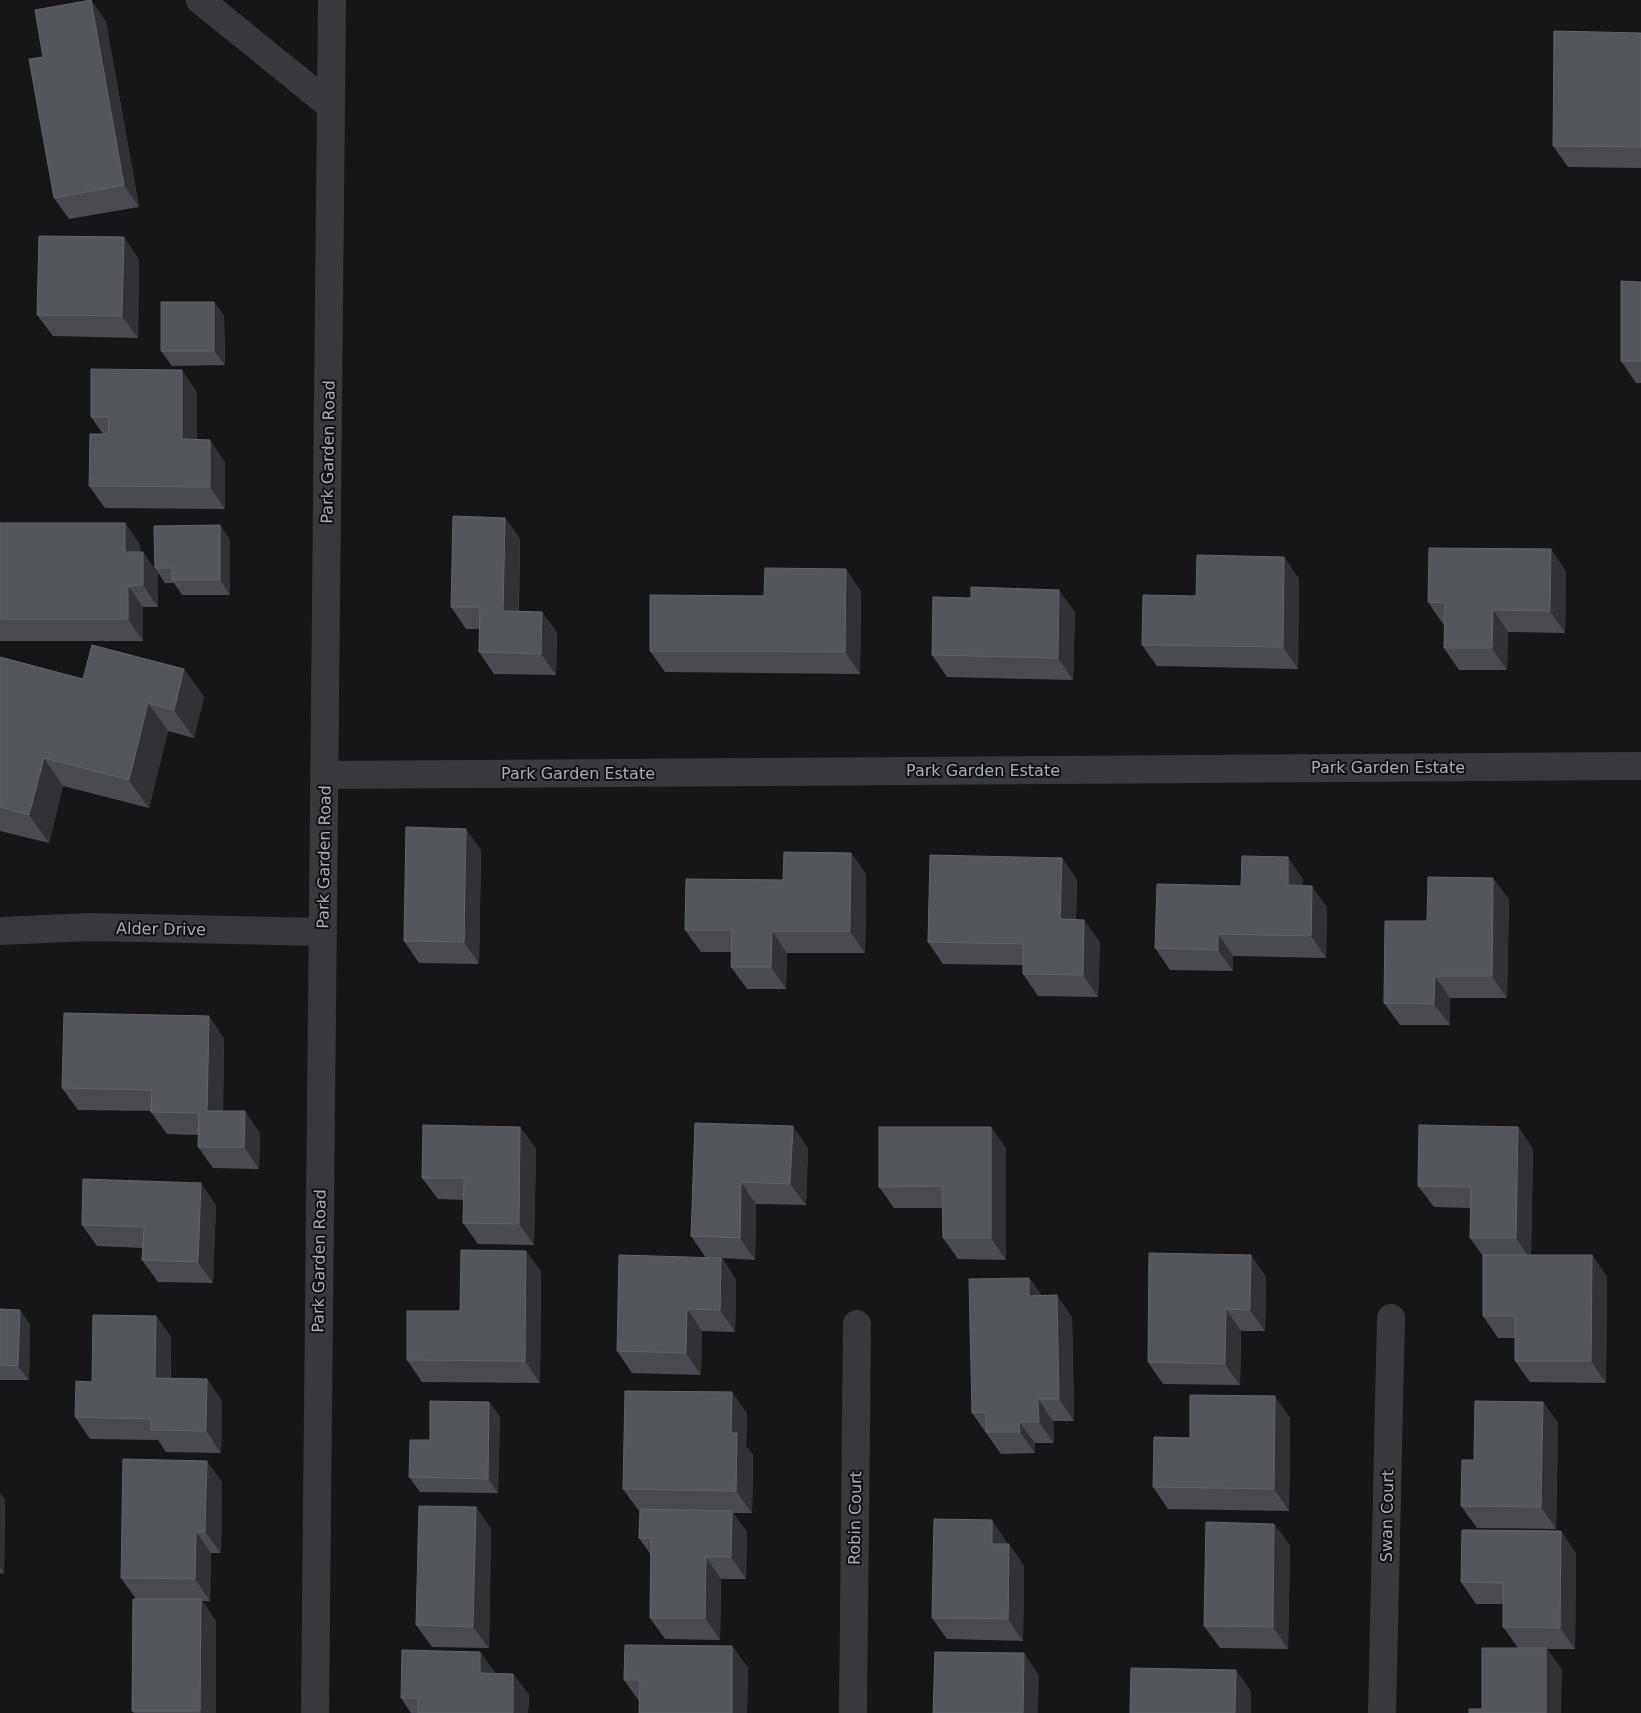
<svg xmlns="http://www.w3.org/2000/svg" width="1641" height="1713" viewBox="0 0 1641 1713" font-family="'DejaVu Sans',sans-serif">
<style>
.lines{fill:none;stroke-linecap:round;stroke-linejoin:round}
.minor{stroke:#37393d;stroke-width:28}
.wall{fill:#494b50}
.shaded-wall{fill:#303235}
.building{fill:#53565b;stroke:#61646a}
.labels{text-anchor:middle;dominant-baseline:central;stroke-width:4;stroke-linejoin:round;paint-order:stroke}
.street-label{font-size:16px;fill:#a8aeb8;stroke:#111113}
</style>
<rect width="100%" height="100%" fill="#161618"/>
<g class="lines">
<!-- minor -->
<path class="minor" d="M 200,0 L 331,106
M 325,775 L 1641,766
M 0,931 L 90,927 L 323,932
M 315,1713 L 332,0
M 853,1713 L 857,1324
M 1382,1713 L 1391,1318"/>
</g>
<!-- wall -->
<path class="wall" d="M 91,0 L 106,22 L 139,207 L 69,219 L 54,198 L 43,57 Z
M 1641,33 L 1641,168 L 1568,167 L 1553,146 Z
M 139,259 L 138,338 L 53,336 L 37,315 Z
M 1641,282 L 1641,383 L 1636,383 L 1621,361 Z
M 214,302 L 224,316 L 225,365 L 172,366 L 161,351 Z
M 197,392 L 197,440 L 225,462 L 225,509 L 105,508 L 89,486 L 103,434 L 91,417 Z
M 505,518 L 520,539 L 519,611 L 542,612 L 557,633 L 556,675 L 494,674 L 479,652 L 479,629 L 466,629 L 451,607 Z
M 0,523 L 125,523 L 140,545 L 140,552 L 143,552 L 158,574 L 158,607 L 143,607 L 143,641 L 0,641 Z
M 220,525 L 230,540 L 230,595 L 182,595 L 174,583 L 165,583 L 155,568 Z
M 1284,557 L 1299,579 L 1298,669 L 1157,666 L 1142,645 L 1196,596 Z
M 1566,571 L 1565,633 L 1508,632 L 1507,670 L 1459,670 L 1444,648 L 1444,624 L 1443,624 L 1428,602 Z
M 861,591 L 860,674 L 665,672 L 650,651 L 764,596 Z
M 1075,612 L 1073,680 L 947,677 L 932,655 Z
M 0,657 L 83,679 L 184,669 L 204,697 L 194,738 L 168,731 L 149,808 L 63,786 L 49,843 L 0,831 Z
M 481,850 L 479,964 L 419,963 L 404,941 Z
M 851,853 L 866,874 L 865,953 L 787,953 L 786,989 L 747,989 L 731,967 L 732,952 L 701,952 L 685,930 L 783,880 Z
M 1062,858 L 1077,880 L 1076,920 L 1100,942 L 1098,997 L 1038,996 L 1023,974 L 1023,965 L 943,964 L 928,942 Z
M 1303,879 L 1303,886 L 1327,907 L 1326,958 L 1233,956 L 1233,971 L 1170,970 L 1155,948 L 1241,886 Z
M 1509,899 L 1507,998 L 1450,998 L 1450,1025 L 1400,1025 L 1384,1003 L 1427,921 Z
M 224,1038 L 223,1111 L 260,1133 L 259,1169 L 213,1168 L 198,1147 L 198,1135 L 167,1134 L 151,1112 L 151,1111 L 78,1110 L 62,1088 Z
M 695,1123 L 808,1148 L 806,1205 L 756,1204 L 755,1260 L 722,1258 L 736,1280 L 735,1332 L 702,1331 L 701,1375 L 632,1373 L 617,1351 L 706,1258 L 691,1236 Z
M 520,1127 L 536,1149 L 534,1245 L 478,1244 L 463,1223 L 464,1200 L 438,1199 L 422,1178 Z
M 991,1127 L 1006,1149 L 1006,1260 L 958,1259 L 943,1238 L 942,1208 L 894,1208 L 879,1187 Z
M 1518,1127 L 1533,1149 L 1531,1255 L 1592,1255 L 1607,1277 L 1606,1383 L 1530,1382 L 1515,1361 L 1515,1338 L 1498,1338 L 1483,1316 L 1483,1256 L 1470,1238 L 1470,1208 L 1434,1207 L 1418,1186 Z
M 216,1205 L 213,1283 L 158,1282 L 142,1260 L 143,1248 L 97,1246 L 82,1225 Z
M 526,1251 L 541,1272 L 540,1383 L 422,1382 L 407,1360 Z
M 1251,1255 L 1266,1277 L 1265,1331 L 1241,1331 L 1240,1385 L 1163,1384 L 1148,1362 Z
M 1029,1278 L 1042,1296 L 1072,1317 L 1074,1421 L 1053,1421 L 1054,1443 L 1035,1443 L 1035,1453 L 1001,1454 L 972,1413 Z
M 0,1309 L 20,1310 L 30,1325 L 29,1380 L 0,1380 Z
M 156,1316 L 171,1337 L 171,1379 L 207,1379 L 222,1401 L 221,1453 L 166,1452 L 158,1440 L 90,1439 L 75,1417 L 92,1382 Z
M 732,1392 L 747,1414 L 746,1446 L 753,1455 L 752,1513 L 733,1513 L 747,1532 L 746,1579 L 721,1579 L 720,1640 L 665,1639 L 650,1618 L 651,1555 L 639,1538 L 640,1511 L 639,1511 L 623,1489 Z
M 489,1402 L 500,1417 L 498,1493 L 420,1492 L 409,1477 L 430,1440 Z
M 1543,1402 L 1558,1423 L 1556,1529 L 1477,1528 L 1461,1506 Z
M 1290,1418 L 1289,1511 L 1168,1509 L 1153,1487 L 1190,1438 Z
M 222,1482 L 221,1553 L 211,1553 L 210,1601 L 202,1601 L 216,1621 L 216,1713 L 134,1713 L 132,1711 L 136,1599 L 121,1578 Z
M 0,1493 L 5,1500 L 4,1574 L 0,1573 Z
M 476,1507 L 491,1529 L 489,1648 L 432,1647 L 416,1625 Z
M 1007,1542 L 1007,1544 L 1009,1544 L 1024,1566 L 1023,1641 L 947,1639 L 932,1618 Z
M 1290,1545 L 1288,1649 L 1220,1648 L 1204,1626 Z
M 1576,1553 L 1575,1649 L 1547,1649 L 1562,1670 L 1482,1709 L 1518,1648 L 1503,1627 L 1503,1604 L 1476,1604 L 1461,1582 Z
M 732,1646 L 748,1668 L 747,1713 L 639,1713 L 639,1701 L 624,1680 Z
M 480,1652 L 495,1673 L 513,1674 L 529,1695 L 528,1713 L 411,1713 L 401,1698 Z"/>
<!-- shaded-wall -->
<path class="shaded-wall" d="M 91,0 L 106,22 L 139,207 L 124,185 Z
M 124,237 L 139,259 L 138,338 L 122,316 Z
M 214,302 L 224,316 L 225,365 L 214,351 Z
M 182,370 L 197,392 L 197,461 L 182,439 Z
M 210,440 L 225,462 L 225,509 L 210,487 Z
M 505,518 L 520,539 L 518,633 L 503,611 Z
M 125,523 L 140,545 L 141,574 L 125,552 Z
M 220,525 L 230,540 L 230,595 L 220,580 Z
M 1551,549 L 1566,571 L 1565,633 L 1550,611 Z
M 143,552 L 158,574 L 158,607 L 143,585 Z
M 1284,557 L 1299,579 L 1298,669 L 1283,647 Z
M 846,569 L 861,591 L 860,674 L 845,652 Z
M 128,586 L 143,607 L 143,641 L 128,619 Z
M 1059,590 L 1075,612 L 1073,680 L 1058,658 Z
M 1493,610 L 1508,632 L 1507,670 L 1492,648 Z
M 542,612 L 557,633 L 556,675 L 541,654 Z
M 184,669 L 204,697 L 194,738 L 174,710 Z
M 148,703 L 168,731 L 149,808 L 129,780 Z
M 44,758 L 63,786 L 49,843 L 29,815 Z
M 466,829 L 481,850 L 479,964 L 464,942 Z
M 851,853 L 866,874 L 865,953 L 850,931 Z
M 1288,857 L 1303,879 L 1303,907 L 1288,885 Z
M 1062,858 L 1077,880 L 1075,941 L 1060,919 Z
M 1493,878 L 1509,899 L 1507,998 L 1492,976 Z
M 1312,886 L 1327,907 L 1326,958 L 1311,936 Z
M 1084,920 L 1100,942 L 1098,997 L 1083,975 Z
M 772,931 L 787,953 L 786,989 L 771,967 Z
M 1218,934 L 1233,956 L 1233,971 L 1218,950 Z
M 1435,976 L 1450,998 L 1450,1025 L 1434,1004 Z
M 209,1016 L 224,1038 L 222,1132 L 207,1111 Z
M 245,1111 L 260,1133 L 259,1169 L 244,1147 Z
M 793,1126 L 808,1148 L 806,1205 L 790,1184 Z
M 520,1127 L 536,1149 L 534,1245 L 519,1224 Z
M 991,1127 L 1006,1149 L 1006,1260 L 991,1238 Z
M 1518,1127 L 1533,1149 L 1531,1260 L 1516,1238 Z
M 741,1182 L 756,1204 L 755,1260 L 740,1238 Z
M 201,1183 L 216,1205 L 213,1283 L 198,1262 Z
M 526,1251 L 541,1272 L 540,1383 L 525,1361 Z
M 1251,1255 L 1266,1277 L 1265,1331 L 1250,1310 Z
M 1592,1255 L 1607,1277 L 1606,1383 L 1591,1361 Z
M 721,1258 L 736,1280 L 735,1332 L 720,1310 Z
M 1029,1278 L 1044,1299 L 1029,1296 Z
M 1057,1295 L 1072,1317 L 1074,1421 L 1059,1399 Z
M 687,1309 L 702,1331 L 701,1375 L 686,1353 Z
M 1226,1309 L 1241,1331 L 1240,1385 L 1225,1364 Z
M 20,1310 L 30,1325 L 29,1380 L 18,1366 Z
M 156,1316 L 171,1337 L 170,1400 L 155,1378 Z
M 207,1379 L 222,1401 L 221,1453 L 206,1431 Z
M 732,1392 L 747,1414 L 746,1446 L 753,1455 L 752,1513 L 736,1491 L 731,1433 Z
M 1275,1396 L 1290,1418 L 1289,1511 L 1274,1489 Z
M 1038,1399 L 1053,1421 L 1054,1443 L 1039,1422 Z
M 489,1402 L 500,1417 L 498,1493 L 488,1479 Z
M 1543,1402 L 1558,1423 L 1556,1529 L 1541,1507 Z
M 1019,1422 L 1035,1443 L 1035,1453 L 1020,1432 Z
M 207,1461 L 222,1482 L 221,1553 L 205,1532 Z
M 0,1493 L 5,1500 L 4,1574 L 0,1568 Z
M 476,1507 L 491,1529 L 489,1648 L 473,1627 Z
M 732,1511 L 747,1532 L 746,1579 L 731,1557 Z
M 992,1520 L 1007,1542 L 1007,1566 L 992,1544 Z
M 1274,1524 L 1290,1545 L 1288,1649 L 1273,1627 Z
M 1561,1531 L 1576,1553 L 1575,1649 L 1560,1628 Z
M 196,1532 L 211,1553 L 210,1601 L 195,1579 Z
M 1009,1544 L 1024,1566 L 1023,1641 L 1008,1619 Z
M 706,1557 L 721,1579 L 720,1640 L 705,1618 Z
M 201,1599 L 216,1621 L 216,1713 L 201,1713 L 200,1711 Z
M 732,1646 L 748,1668 L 747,1713 L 732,1713 Z
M 1546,1648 L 1562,1670 L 1561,1713 L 1546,1713 Z
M 480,1652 L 495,1674 L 480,1673 Z
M 1024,1653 L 1039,1675 L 1038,1713 L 1023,1713 Z
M 1236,1670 L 1251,1691 L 1251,1713 L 1235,1713 Z
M 513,1674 L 529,1695 L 528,1713 L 513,1713 Z"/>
<!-- building -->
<path class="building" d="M 91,0 L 124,185 L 54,198 L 29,59 L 43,57 L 35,10 Z
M 1554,31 L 1641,33 L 1641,147 L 1553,146 Z
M 39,236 L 124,237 L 122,316 L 37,315 Z
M 1621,281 L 1641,282 L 1641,361 L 1621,361 Z
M 161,302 L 214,302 L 214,351 L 161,351 Z
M 91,369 L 182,370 L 182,439 L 210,440 L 210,487 L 89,486 L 90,434 L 108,434 L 109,417 L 91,417 Z
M 453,516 L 505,518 L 503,611 L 542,612 L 541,654 L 479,652 L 480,607 L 451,607 Z
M 0,523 L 125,523 L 125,552 L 143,552 L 143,585 L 128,586 L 128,619 L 0,619 Z
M 220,525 L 220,580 L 172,580 L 172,568 L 155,568 L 154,526 Z
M 1429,548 L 1551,549 L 1550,611 L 1493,610 L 1492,648 L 1444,648 L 1445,603 L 1428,602 Z
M 1197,555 L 1284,557 L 1283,647 L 1142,645 L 1143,595 L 1196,596 Z
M 765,568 L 846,569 L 845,652 L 650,651 L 650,595 L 764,596 Z
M 971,587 L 1059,590 L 1058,658 L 932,655 L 933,597 L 971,598 Z
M 92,645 L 184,669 L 174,710 L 148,703 L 129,780 L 44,758 L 29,815 L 0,807 L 0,657 L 83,679 Z
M 406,827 L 466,829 L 464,942 L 404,941 Z
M 784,852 L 851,853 L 850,931 L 772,931 L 771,967 L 731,967 L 732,930 L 685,930 L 686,879 L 783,880 Z
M 930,855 L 1062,858 L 1060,919 L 1084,920 L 1083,975 L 1023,974 L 1023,944 L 928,942 Z
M 1242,856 L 1288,857 L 1288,885 L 1312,886 L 1311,936 L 1218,934 L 1218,950 L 1155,948 L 1157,884 L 1241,886 Z
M 1428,877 L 1493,878 L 1492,976 L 1435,976 L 1434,1004 L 1384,1003 L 1385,921 L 1427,921 Z
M 64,1013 L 209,1016 L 207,1111 L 245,1111 L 244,1147 L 198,1147 L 199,1113 L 151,1112 L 152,1090 L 62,1088 Z
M 695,1123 L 793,1126 L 790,1184 L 741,1182 L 740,1238 L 691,1236 Z
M 423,1125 L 520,1127 L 519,1224 L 463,1223 L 464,1178 L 422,1178 Z
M 1419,1125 L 1518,1127 L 1516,1238 L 1470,1238 L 1471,1187 L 1418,1186 Z
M 879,1127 L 991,1127 L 991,1238 L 943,1238 L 942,1186 L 879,1187 Z
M 83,1179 L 201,1183 L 198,1262 L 142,1260 L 144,1227 L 82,1225 Z
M 461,1250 L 526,1251 L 525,1361 L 407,1360 L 407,1311 L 460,1311 Z
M 1149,1253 L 1251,1255 L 1250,1310 L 1226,1309 L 1225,1364 L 1148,1362 Z
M 619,1255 L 721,1258 L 720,1310 L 687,1309 L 686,1353 L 617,1351 Z
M 1483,1255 L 1592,1255 L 1591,1361 L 1515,1361 L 1515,1316 L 1483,1316 Z
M 1029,1278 L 1029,1296 L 1057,1295 L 1059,1399 L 1038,1399 L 1039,1422 L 1019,1422 L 1020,1432 L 986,1432 L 986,1412 L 972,1413 L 969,1279 Z
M 0,1309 L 20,1310 L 18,1366 L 0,1365 Z
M 93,1315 L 156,1316 L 155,1378 L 207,1379 L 206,1431 L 151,1430 L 151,1419 L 75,1417 L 76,1381 L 92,1382 Z
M 625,1391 L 732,1392 L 731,1433 L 737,1433 L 736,1491 L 623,1489 Z
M 1190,1395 L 1275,1396 L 1274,1489 L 1153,1487 L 1154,1437 L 1190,1438 Z
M 430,1401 L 489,1402 L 488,1479 L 409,1477 L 410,1440 L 430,1440 Z
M 1475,1401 L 1543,1402 L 1541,1507 L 1461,1506 L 1462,1460 L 1474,1460 Z
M 123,1459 L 207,1461 L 205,1532 L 196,1532 L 195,1579 L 121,1578 Z
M 419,1506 L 476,1507 L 473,1627 L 416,1625 Z
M 640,1509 L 732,1511 L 731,1557 L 706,1557 L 705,1618 L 650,1618 L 651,1538 L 639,1538 Z
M 934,1519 L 992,1520 L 992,1544 L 1009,1544 L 1008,1619 L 932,1618 Z
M 1206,1522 L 1274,1524 L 1273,1627 L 1204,1626 Z
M 1462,1530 L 1561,1531 L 1560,1628 L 1503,1627 L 1503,1583 L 1461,1582 Z
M 133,1599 L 201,1599 L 200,1711 L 132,1711 Z
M 625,1645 L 732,1646 L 732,1713 L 639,1713 L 640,1680 L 624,1680 Z
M 1482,1648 L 1546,1648 L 1546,1713 L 1469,1713 L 1469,1709 L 1482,1709 Z
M 402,1650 L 480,1652 L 480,1673 L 513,1674 L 513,1713 L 418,1713 L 418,1698 L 401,1698 Z
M 935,1652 L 1024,1653 L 1023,1713 L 933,1713 Z
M 1131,1668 L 1236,1670 L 1235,1713 L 1130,1713 Z"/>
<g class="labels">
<!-- street labels -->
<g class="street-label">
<text transform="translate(328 452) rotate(-89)">Park Garden Road</text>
<text x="1388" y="767">Park Garden Estate</text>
<text x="983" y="770">Park Garden Estate</text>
<text x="578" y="773">Park Garden Estate</text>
<text transform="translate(324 857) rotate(-89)">Park Garden Road</text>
<text transform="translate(161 929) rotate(1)">Alder Drive</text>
<text transform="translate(319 1261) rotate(-89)">Park Garden Road</text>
<text transform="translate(1387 1516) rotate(-89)">Swan Court</text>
<text transform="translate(855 1518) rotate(-89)">Robin Court</text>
</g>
</g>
</svg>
